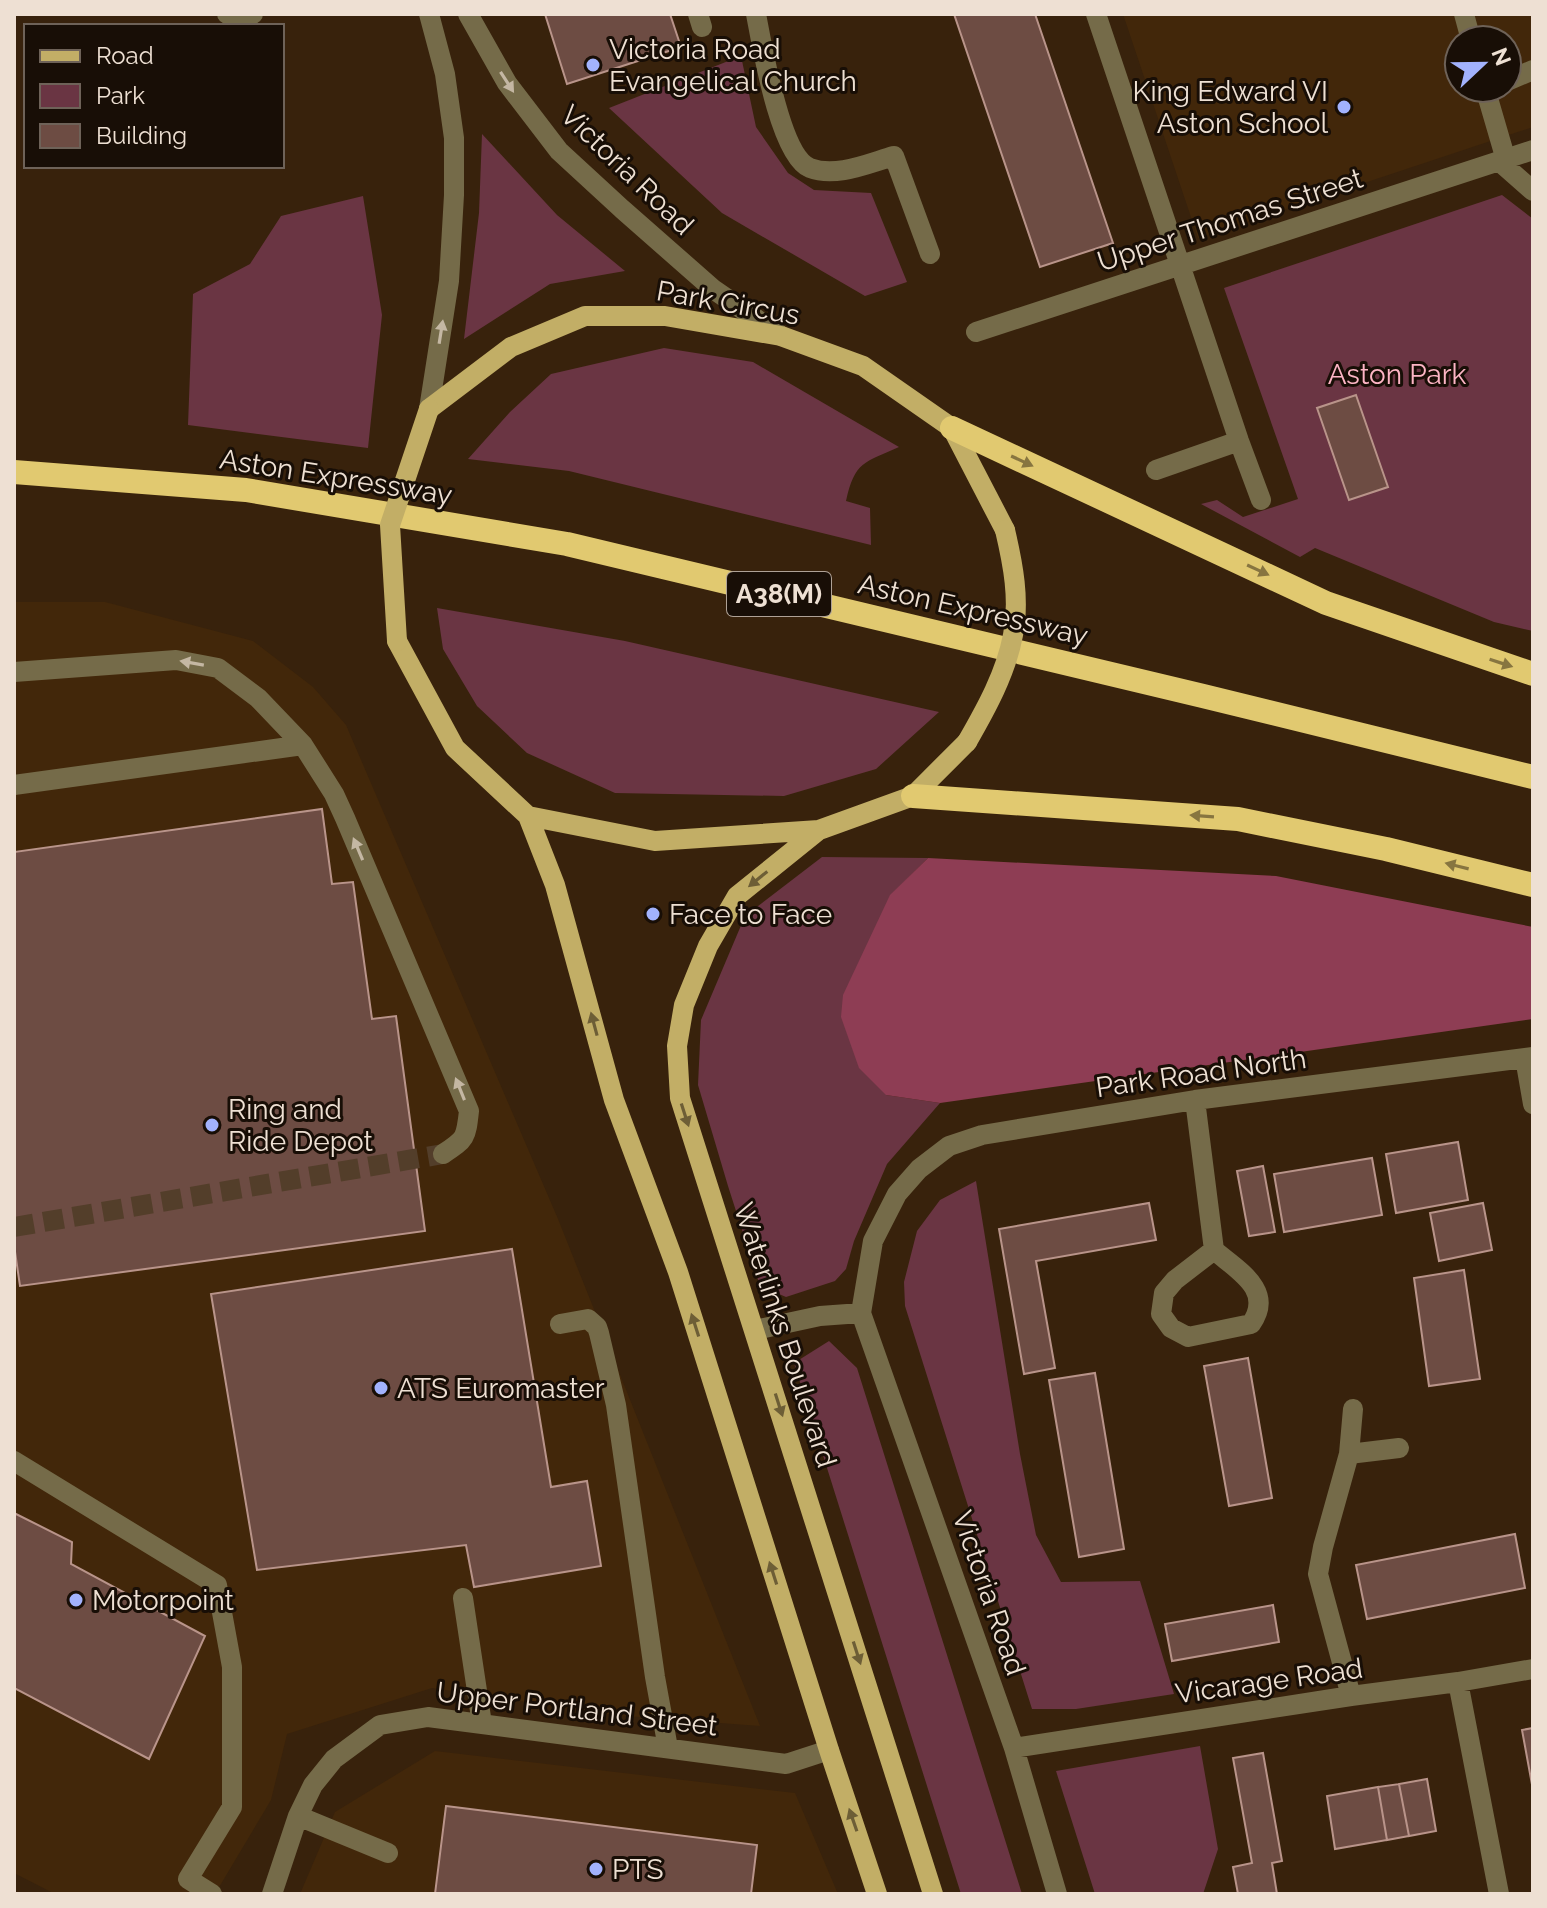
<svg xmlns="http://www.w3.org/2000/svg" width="1547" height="1908" viewBox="0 0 1547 1908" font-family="Raleway,sans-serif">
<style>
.built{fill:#42270a;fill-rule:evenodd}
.green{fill:#6a3543}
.forest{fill:#8e3d54}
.building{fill:#6d4c43;stroke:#b9948a;stroke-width:2}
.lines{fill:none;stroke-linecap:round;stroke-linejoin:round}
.minor-tunnel{stroke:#533e2a;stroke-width:20;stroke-dasharray:20 10;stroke-linecap:butt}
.minor{stroke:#756b49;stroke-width:20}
.major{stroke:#c2ae66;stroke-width:20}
.highway{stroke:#e1c970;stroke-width:24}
.major-bridge{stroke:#c2ae66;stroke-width:20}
.oneway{fill:#c4b7a3}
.oneway2{fill:#877540}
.oneway3{fill:#6d5e36}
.poi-dot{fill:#a2b2fd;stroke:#180e06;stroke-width:3}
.labels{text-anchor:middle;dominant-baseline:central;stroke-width:6;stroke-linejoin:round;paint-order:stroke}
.shield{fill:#180e06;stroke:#aea196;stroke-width:2}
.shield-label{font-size:26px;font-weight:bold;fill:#eee0d3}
.poi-label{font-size:28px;fill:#eee0d3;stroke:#180e06;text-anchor:start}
.street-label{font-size:28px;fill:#eee0d3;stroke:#180e06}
.park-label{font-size:28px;fill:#fdb5c5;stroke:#180e06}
</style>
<rect width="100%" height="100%" fill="#38220c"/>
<!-- built -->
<path class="built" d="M 1123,14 L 1533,14 L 1533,127 L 1198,238 ZM 1459,40 L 1507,40 L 1507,88 L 1459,88 Z
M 14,602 L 105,602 L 253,641 L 313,687 L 346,725 L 558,1219 L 760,1726 L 614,1715 L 432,1688 L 287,1734 L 271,1800 L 215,1894 L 55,1894 L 14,1873 Z
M 435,1751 L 795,1793 L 838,1894 L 300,1894 L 335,1812 Z"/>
<!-- green -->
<path class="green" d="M 741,56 L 756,127 L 788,173 L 814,190 L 871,193 L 907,282 L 865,296 L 722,213 L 609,108 Z
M 482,134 L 557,215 L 625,271 L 550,284 L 464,339 L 479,213 Z
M 1502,195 L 1533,219 L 1533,631 L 1494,622 L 1315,548 L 1300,557 L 1201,504 L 1217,500 L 1243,517 L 1298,499 L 1224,288 Z
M 363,196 L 382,315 L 368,448 L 188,425 L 193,294 L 250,264 L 281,216 Z
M 664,348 L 753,362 L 899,447 C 864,463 855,461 846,501 L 870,508 L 871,545 L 569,471 L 468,459 L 510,412 L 551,374 Z
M 437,608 L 625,641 L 939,712 L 876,769 L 784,796 L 615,793 L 527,753 L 477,706 L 443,649 Z
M 822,857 L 928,858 L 890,896 L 886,1095 L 940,1103 L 887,1164 L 854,1241 L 846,1269 L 835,1281 L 786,1297 L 760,1286 L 728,1186 L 698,1085 L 701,1020 L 745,916 Z
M 976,1181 L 1020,1454 L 1036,1535 L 1061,1582 L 1140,1581 L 1174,1694 L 1076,1709 L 1032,1709 L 905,1306 L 904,1282 L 917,1231 L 940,1200 Z
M 829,1341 L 857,1368 L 1022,1894 L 961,1894 L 794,1363 Z
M 1200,1746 L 1218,1849 L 1203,1894 L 1095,1894 L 1056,1771 Z"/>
<!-- forest -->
<path class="forest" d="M 928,858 L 1276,876 L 1533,927 L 1533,1019 L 940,1103 L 886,1095 L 859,1068 L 841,1017 L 843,995 L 890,895 Z"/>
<!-- building -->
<path class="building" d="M 545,14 L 670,14 L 681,47 L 567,84 Z
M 954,14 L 1035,14 L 1113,243 L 1040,267 Z
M 1356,395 L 1388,487 L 1349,500 L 1317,408 Z
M 322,809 L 332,884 L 353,882 L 372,1019 L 396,1016 L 425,1231 L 20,1286 L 14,1245 L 14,852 Z
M 1458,1142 L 1468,1200 L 1396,1213 L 1386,1154 Z
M 1372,1158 L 1382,1215 L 1284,1232 L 1274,1174 Z
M 1263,1166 L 1275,1232 L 1249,1236 L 1237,1171 Z
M 1149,1203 L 1156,1240 L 1036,1261 L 1055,1368 L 1024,1374 L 999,1229 Z
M 1483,1203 L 1492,1250 L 1439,1261 L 1430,1213 Z
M 512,1249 L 551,1487 L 587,1481 L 601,1566 L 474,1587 L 466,1545 L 257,1570 L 211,1294 Z
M 1464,1270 L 1480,1379 L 1429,1386 L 1414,1278 Z
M 1248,1358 L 1272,1498 L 1229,1506 L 1204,1366 Z
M 1095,1373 L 1124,1549 L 1079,1557 L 1049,1380 Z
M 14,1513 L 72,1542 L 71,1564 L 205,1636 L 149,1759 L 14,1688 Z
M 1515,1534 L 1525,1588 L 1367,1619 L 1356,1565 Z
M 1273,1605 L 1279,1642 L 1172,1661 L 1165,1624 Z
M 1533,1728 L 1533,1790 L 1522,1730 Z
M 1263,1753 L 1282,1861 L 1272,1863 L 1277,1894 L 1238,1894 L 1233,1867 L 1252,1863 L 1233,1758 Z
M 1427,1779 L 1436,1831 L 1409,1836 L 1399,1784 Z
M 1399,1784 L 1409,1836 L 1387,1840 L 1378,1787 Z
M 1378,1787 L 1387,1840 L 1335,1849 L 1327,1796 Z
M 446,1806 L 757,1845 L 751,1894 L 435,1894 Z"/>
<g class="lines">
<!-- minor-tunnel -->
<path class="minor-tunnel" d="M 14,1227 L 443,1154"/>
<!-- minor -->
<path class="minor" d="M 227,14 L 253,14
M 468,14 L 507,83 L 559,151 L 622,209 L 713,289 L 781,336
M 698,14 L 702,27
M 756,14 C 762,45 780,156 810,168 C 836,178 869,163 894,156 L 930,254
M 1096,14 L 1239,441 L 1261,500
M 1464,14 L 1471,40
M 1507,81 L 1533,70
M 1485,88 L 1506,160
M 1500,162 L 1533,191
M 976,332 L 1533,150
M 429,409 L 449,281 L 454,195 L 454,138 L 445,74 L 429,14
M 1156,470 L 1239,441
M 14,672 L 176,660 L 218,668 L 258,698 L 303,745 L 334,794 L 345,818 L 469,1111 C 466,1138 466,1139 443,1154
M 14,785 L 303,745
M 1525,1058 L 1533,1104
M 1195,1100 L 1214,1250
M 1214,1250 C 1237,1270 1275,1290 1251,1324 L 1188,1337 L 1171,1328 L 1161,1314 L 1164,1293 L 1175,1280 Z
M 560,1324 L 588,1319 L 597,1327 L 599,1333 L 616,1405 L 655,1677 L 668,1748
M 755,1330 L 820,1316 L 861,1313
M 1349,1454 L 1399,1448
M 14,1461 L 217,1585 L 232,1667 L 232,1807 L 188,1879 L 212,1894
M 463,1598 L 482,1724
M 1458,1682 L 1499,1894
M 1351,1696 L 1318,1574 L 1323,1547 L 1349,1454 L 1353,1409
M 1014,1748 L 1351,1696 L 1458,1682 L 1533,1669
M 298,1816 L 388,1853
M 272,1894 L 298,1816 L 313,1785 L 334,1759 L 380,1725 L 428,1717 L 786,1764 L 829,1750
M 1057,1894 L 1014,1748 L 861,1313 L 873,1241 L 897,1194 L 919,1169 L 949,1146 L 982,1135 L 1195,1100 L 1533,1057"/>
<!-- major -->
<path class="major" d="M 429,409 L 511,347 L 585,316 L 665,316 L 781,336 L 863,366 L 952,428 L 1005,530
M 397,641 L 455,748 L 528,816 L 655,841 L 819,830 L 913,796 L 967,742
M 528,816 L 555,885 L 614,1100 L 678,1272 L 829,1750 L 877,1894
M 819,830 L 737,896 L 708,946 L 684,1005 L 677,1046 L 680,1098 L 933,1894"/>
<!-- highway -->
<path class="highway" d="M 952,428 L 1326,603 L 1533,674
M 14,472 L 246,490 L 567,544 L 1203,696 L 1533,777
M 913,796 L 1238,819 L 1386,849 L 1533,885"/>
<!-- major-bridge -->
<path class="major-bridge" d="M 397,641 L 390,525 L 429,409
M 967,742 C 986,709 1006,673 1013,635 C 1020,600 1013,564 1005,530"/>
</g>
<!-- one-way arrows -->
<defs><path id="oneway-solid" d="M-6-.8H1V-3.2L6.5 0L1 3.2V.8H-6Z" transform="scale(2)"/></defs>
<g class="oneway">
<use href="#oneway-solid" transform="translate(507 82) rotate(57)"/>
<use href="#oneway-solid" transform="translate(441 332) rotate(-81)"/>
<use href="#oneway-solid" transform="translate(192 663) rotate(-170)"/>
<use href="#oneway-solid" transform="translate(358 849) rotate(-113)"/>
<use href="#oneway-solid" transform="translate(460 1089) rotate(-112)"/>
</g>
<g class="oneway2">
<use href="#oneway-solid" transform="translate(1022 461) rotate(25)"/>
<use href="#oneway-solid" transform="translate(1258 570) rotate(25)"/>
<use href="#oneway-solid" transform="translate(1501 663) rotate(18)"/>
<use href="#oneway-solid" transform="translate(1202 816) rotate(-176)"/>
<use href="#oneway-solid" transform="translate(1457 866) rotate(-166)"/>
</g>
<g class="oneway3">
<use href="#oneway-solid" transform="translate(758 879) rotate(141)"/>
<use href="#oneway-solid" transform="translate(594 1024) rotate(-105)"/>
<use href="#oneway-solid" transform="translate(685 1115) rotate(72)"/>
<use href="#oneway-solid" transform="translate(695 1325) rotate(-108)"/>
<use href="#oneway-solid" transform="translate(779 1405) rotate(72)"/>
<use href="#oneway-solid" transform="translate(773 1573) rotate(-108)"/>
<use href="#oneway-solid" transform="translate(857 1653) rotate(72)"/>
<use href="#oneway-solid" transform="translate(853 1820) rotate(-109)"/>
</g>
<!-- markers -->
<g class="poi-dot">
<circle cx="593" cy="65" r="8"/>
<circle cx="1344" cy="107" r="8"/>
<circle cx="653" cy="914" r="8"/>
<circle cx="212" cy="1125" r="8"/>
<circle cx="381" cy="1388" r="8"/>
<circle cx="76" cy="1600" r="8"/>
<circle cx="596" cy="1869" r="8"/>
</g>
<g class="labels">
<!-- shield labels -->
<rect class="shield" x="727" y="572" width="104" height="44" rx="6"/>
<g class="shield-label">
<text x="779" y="594">A38(M)</text>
</g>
<!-- poi labels -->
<g class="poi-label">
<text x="609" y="49">Victoria Road<tspan x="609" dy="32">Evangelical Church</tspan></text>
<text x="1328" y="91" text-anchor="end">King Edward VI<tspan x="1328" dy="32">Aston School</tspan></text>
<text x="669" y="914">Face to Face</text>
<text x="228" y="1109">Ring and<tspan x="228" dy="32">Ride Depot</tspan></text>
<text x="397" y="1388">ATS Euromaster</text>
<text x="92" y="1600">Motorpoint</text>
<text x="612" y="1869">PTS</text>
</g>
<!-- street labels -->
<g class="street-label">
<text transform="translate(627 170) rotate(44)">Victoria Road</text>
<text transform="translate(1230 220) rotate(-18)">Upper Thomas Street</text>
<text transform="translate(728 303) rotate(10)">Park Circus</text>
<text transform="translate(336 477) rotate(9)">Aston Expressway</text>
<text transform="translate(973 610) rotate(13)">Aston Expressway</text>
<text transform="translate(1201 1073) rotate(-8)">Park Road North</text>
<text transform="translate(785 1335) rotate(72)">Waterlinks Boulevard</text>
<text transform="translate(989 1593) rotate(71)">Victoria Road</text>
<text transform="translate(1269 1681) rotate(-8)">Vicarage Road</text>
<text transform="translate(577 1709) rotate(7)">Upper Portland Street</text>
</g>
<!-- park labels -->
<g class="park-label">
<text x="1397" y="374">Aston Park</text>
</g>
</g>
<!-- border -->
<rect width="1547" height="1908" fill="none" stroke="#eee0d3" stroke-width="32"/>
<!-- legend -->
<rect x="24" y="24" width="260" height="144" fill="#180e06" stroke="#6e6258" stroke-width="2"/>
<rect x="40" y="50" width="40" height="12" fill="#c2ae66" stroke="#6e6258" stroke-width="2"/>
<text x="96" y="64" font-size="24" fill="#eee0d3">Road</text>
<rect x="40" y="84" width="40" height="24" fill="#6a3543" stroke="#6e6258" stroke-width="2"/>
<text x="96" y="104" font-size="24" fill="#eee0d3">Park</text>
<rect x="40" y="124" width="40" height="24" fill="#6d4c43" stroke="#6e6258" stroke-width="2"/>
<text x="96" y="144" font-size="24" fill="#eee0d3">Building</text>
<!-- north arrow -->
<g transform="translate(1483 64) rotate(68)"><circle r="38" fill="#180e06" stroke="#6e6258" stroke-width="2"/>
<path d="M0-6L14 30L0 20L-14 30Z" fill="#a2b2fd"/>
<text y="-12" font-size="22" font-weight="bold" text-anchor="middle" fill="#eee0d3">N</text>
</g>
</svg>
